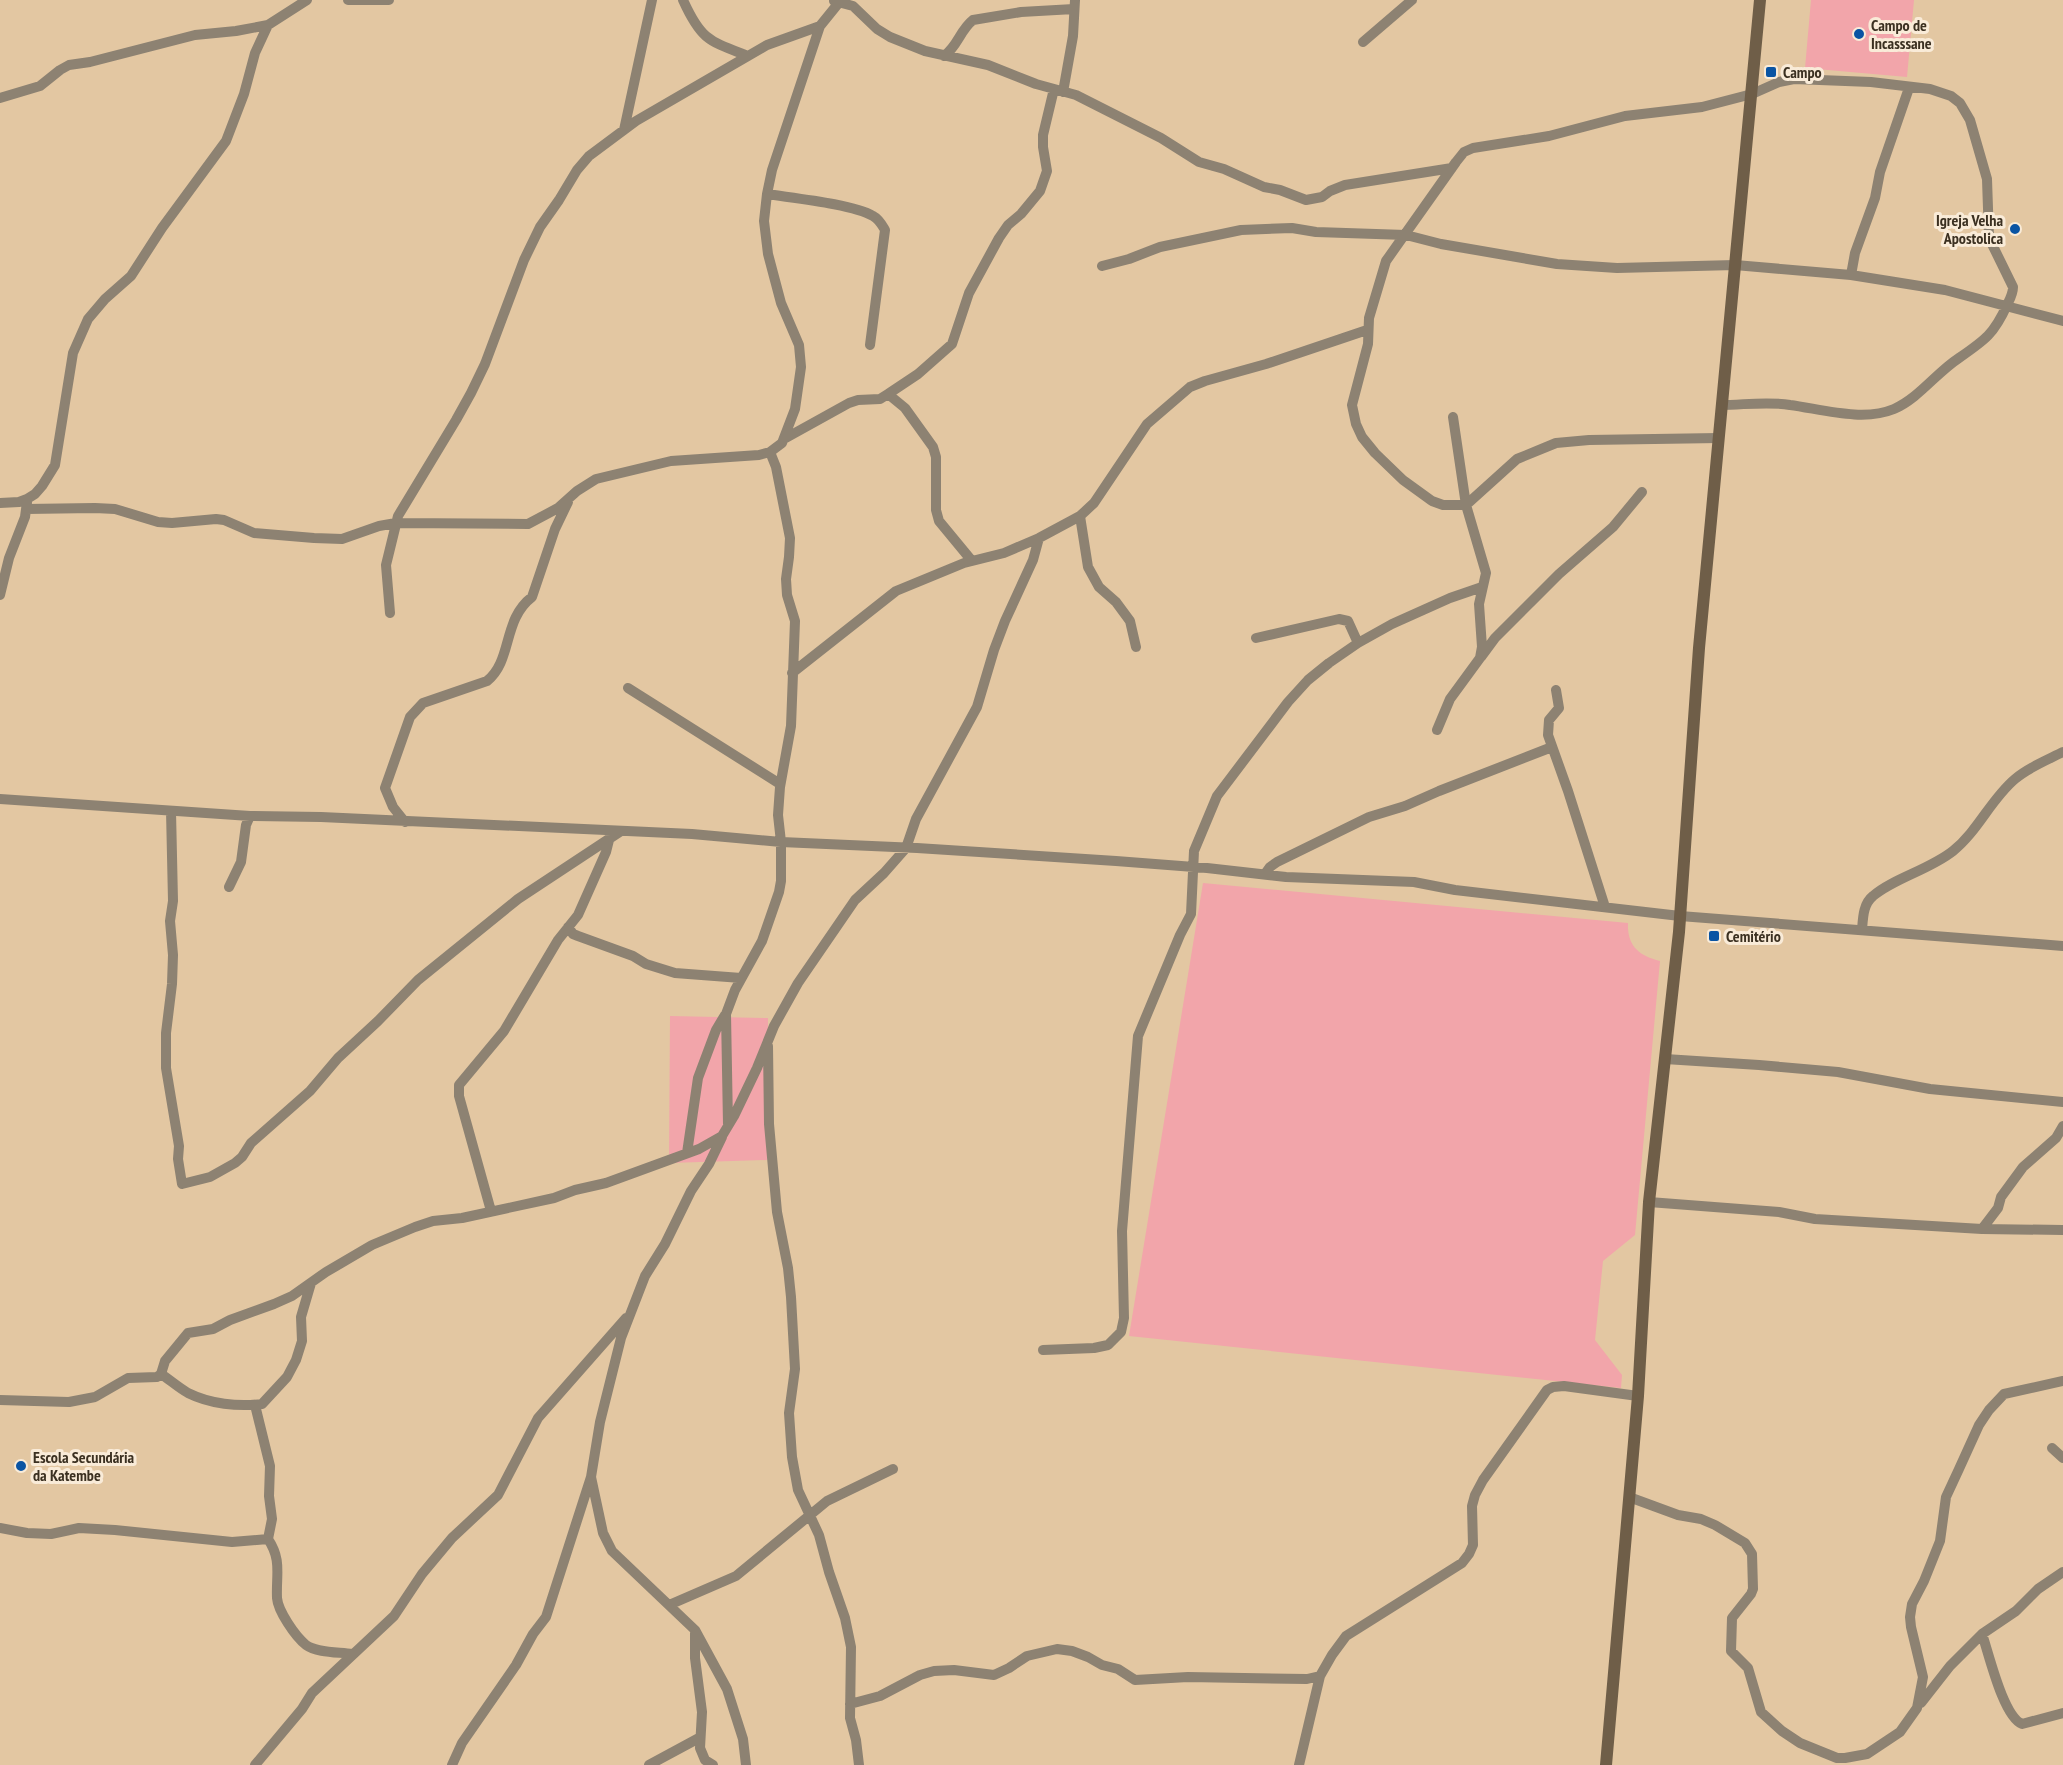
<svg xmlns="http://www.w3.org/2000/svg" width="2063" height="1765" viewBox="0 0 2063 1765" font-family="'PT Sans Narrow',sans-serif">
<style>
.green{fill:#f2a5aa}
.lines{fill:none;stroke-linecap:round;stroke-linejoin:round}
.street{stroke:#8d8272;stroke-width:10}
.secondary{stroke:#6f5e48;stroke-width:12}
.poi-dot{fill:#0a54a3;stroke:#f9ebd8;stroke-width:2}
.labels{text-anchor:middle;dominant-baseline:central;stroke-width:6;stroke-linejoin:round;paint-order:stroke}
.poi-label{font-size:16px;font-weight:bold;fill:#3b3021;stroke:#f9ebd8;text-anchor:start}
</style>
<rect width="100%" height="100%" fill="#e3c7a2"/>
<!-- green -->
<path class="green" d="M 1811,0 L 1914,0 L 1907,77 L 1805,68 Z
M 1203,883 L 1628,923 C 1627,946 1639,956 1660,961 L 1635,1235 L 1603,1261 L 1595,1340 L 1622,1375 L 1621,1388 L 1129,1336 Z
M 670,1016 L 768,1018 L 767,1160 L 669,1163 Z"/>
<g class="lines">
<!-- street -->
<path class="street" d="M 348,0 L 389,0
M 683,0 C 701,40 709,41 748,56
M 834,1 L 853,6 L 877,29 L 890,37 L 925,51 L 988,65 L 1036,84 L 1076,95 L 1161,138 L 1199,162 L 1224,169 L 1264,187 L 1280,190 L 1306,200 L 1322,197 L 1330,191 L 1345,185 L 1452,168
M 1363,42 L 1412,0
M 944,56 C 958,46 960,30 973,20 L 1021,12 L 1074,9
M 1063,92 L 1073,36 L 1075,0
M 0,98 L 40,86 L 60,70 L 69,65 L 90,62 L 195,35 L 236,31 L 268,25
M 624,130 L 652,0
M 767,194 C 792,198 853,204 873,216 C 879,219 882,225 885,230 L 870,345
M 1102,266 L 1129,259 L 1160,247 L 1222,234 L 1241,230 L 1292,228 L 1316,232 L 1406,235 L 1441,244 L 1557,264 L 1617,268 L 1735,265 L 1851,275 L 1945,290 L 2063,321
M 1851,275 L 1855,253 L 1875,198 L 1880,172 L 1909,88
M 888,394 L 905,408 L 933,447 L 936,457 L 936,510 L 939,521 L 972,561
M 1719,438 L 1589,440 L 1556,443 L 1517,459 L 1466,505 L 1443,505 L 1432,501 L 1403,480 L 1375,453 L 1362,437 L 1356,424 L 1352,405 L 1368,344 L 1369,318 L 1386,261 L 1456,162 L 1464,152 L 1473,148 L 1549,136 L 1625,116 L 1702,107 L 1752,94 L 1779,82 L 1794,79 L 1871,82 L 1930,89 L 1951,96 L 1960,103 L 1970,120 L 1987,179 L 1989,238 L 2013,287 C 2013,294 2010,299 2007,305 C 1994,334 1985,340 1959,358 C 1936,373 1919,398 1894,409 C 1863,422 1821,409 1790,405 C 1768,401 1743,405 1721,405
M 784,439 L 849,403 L 858,400 L 880,399 L 888,394 L 918,374 L 952,344 L 969,293 L 999,238 L 1008,225 L 1021,214 L 1040,191 L 1047,171 L 1043,147 L 1043,135 L 1054,89
M 0,503 L 19,502 L 27,499 L 35,494 L 42,486 L 55,465 L 73,353 L 88,319 L 105,299 L 131,276 L 162,228 L 226,141 L 244,94 L 255,53 L 268,25 L 307,0
M 26,509 L 95,508 L 115,509 L 158,522 L 172,523 L 216,519 L 224,520 L 254,533 L 314,538 L 342,539 L 379,526 L 396,523 L 528,524 L 558,508 L 577,491 L 596,479 L 671,461 L 759,455 L 770,452 L 782,443 L 795,409 L 801,367 L 799,345 L 781,303 L 768,254 L 764,221 L 767,194 L 772,170 L 820,26 L 841,0
M 1080,516 L 1088,567 L 1099,587 L 1116,602 L 1130,621 L 1136,647
M 0,595 L 9,558 L 25,517 L 27,502
M 390,613 L 386,565 L 398,516 L 456,420 L 471,393 L 485,364 L 524,260 L 540,227 L 559,200 L 577,170 L 589,156 L 636,121 L 767,45 L 820,26
M 1256,638 L 1339,619 L 1348,621 L 1358,643
M 1481,657 L 1495,638 L 1559,574 L 1613,527 L 1642,492
M 792,673 L 896,591 L 964,563 L 1004,553 L 1039,538 L 1080,516 L 1094,503 L 1147,424 L 1190,387 L 1205,381 L 1266,364 L 1367,330
M 628,688 L 780,784
M 1556,690 L 1559,708 L 1549,720 L 1548,735 L 1568,791 L 1605,907
M 1437,730 L 1450,699 L 1480,658 L 1482,647 L 1479,604 L 1486,573 L 1466,505 L 1453,417
M 0,799 L 250,816 L 321,817 L 692,834 L 781,842 L 917,848 L 1116,861 L 1207,868 L 1286,877 L 1414,882 L 1455,890 L 1680,916 L 2063,946
M 171,811 L 173,901 L 170,921 L 173,955 L 172,984 L 166,1033 L 166,1068 L 179,1146 L 178,1159 L 182,1184 L 210,1177 L 235,1163 L 242,1157 L 251,1143 L 310,1091 L 338,1058 L 378,1021 L 418,980 L 518,899 L 621,831
M 405,822 L 393,807 L 385,788 L 410,717 L 423,703 L 487,681 C 513,660 502,620 532,597 L 555,529 L 568,502
M 1265,874 L 1270,867 L 1277,862 L 1369,817 L 1405,806 L 1439,791 L 1552,747
M 229,887 L 241,862 L 246,825 L 250,816
M 568,927 L 573,934 L 578,936 L 633,956 L 646,964 L 675,973 L 741,978
M 1862,930 C 1863,918 1863,904 1873,896 C 1894,878 1929,870 1953,851 C 1978,831 1991,799 2015,779 C 2029,767 2047,760 2063,752
M 768,1046 L 769,1124 L 777,1212 L 788,1268 L 791,1297 L 795,1369 L 789,1413 L 792,1457 L 798,1490 L 819,1535 L 829,1572 L 845,1618 L 851,1647 L 850,1718 L 856,1740 L 859,1765
M 1665,1059 L 1759,1065 L 1838,1072 L 1930,1089 L 2063,1102
M 728,1124 L 726,1014 L 735,990 L 762,941 L 779,892 L 781,881 L 781,842 L 778,815 L 780,787 L 791,726 L 795,621 L 787,595 L 786,579 L 789,557 L 790,538 L 776,467 L 770,452
M 687,1153 L 698,1078 L 716,1030 L 725,1015
M 1649,1202 L 1779,1212 L 1815,1219 L 1982,1229 L 1998,1208 L 2001,1197 L 2023,1167 L 2056,1138 L 2063,1126
M 491,1211 L 459,1096 L 459,1085 L 504,1031 L 558,940 L 578,915 L 606,852 L 609,840
M 1982,1229 L 2063,1230
M 1043,1350 L 1094,1348 L 1108,1345 L 1121,1332 L 1124,1318 L 1122,1231 L 1138,1036 L 1180,935 L 1191,914 L 1194,851 L 1217,796 L 1288,702 L 1308,680 L 1329,663 L 1358,643 L 1392,624 L 1450,598 L 1482,587
M 161,1374 C 170,1380 179,1388 188,1393 C 210,1404 238,1407 262,1404 L 287,1377 L 296,1360 L 302,1341 L 301,1317 L 311,1283
M 0,1400 L 69,1402 L 95,1397 L 128,1378 L 157,1377 L 161,1374 L 165,1361 L 188,1333 L 213,1329 L 230,1320 L 274,1304 L 292,1296 L 326,1272 L 372,1245 L 415,1227 L 433,1221 L 462,1218 L 554,1198 L 575,1190 L 606,1183 L 699,1149 L 722,1136 L 734,1116 L 757,1068 L 774,1026 L 798,983 L 855,900 L 884,873 L 906,848 L 916,819 L 977,707 L 994,650 L 1005,621 L 1033,560 L 1039,538
M 2052,1448 L 2063,1458
M 591,1477 L 603,1533 L 612,1551 L 695,1630 L 727,1689 L 743,1739 L 746,1765
M 1629,1497 L 1678,1515 L 1701,1519 L 1715,1525 L 1745,1543 L 1752,1554 L 1753,1589 L 1751,1594 L 1732,1618 L 1731,1651 L 1748,1668 L 1761,1712 L 1782,1731 L 1800,1743 L 1837,1758 L 1845,1758 L 1867,1754 L 1900,1732 L 1917,1708 L 1923,1677 L 1911,1627 L 1910,1617 L 1912,1604 L 1924,1581 L 1940,1541 L 1946,1497 L 1959,1469 L 1979,1425 L 1989,1410 L 2004,1394 L 2063,1381
M 0,1528 L 27,1533 L 51,1534 L 79,1528 L 115,1530 L 232,1542 L 268,1539 L 272,1519 L 269,1496 L 270,1466 L 255,1405
M 268,1539 C 282,1560 276,1574 277,1598 C 278,1611 295,1636 306,1645 C 317,1653 339,1652 352,1654
M 669,1605 L 736,1576 L 827,1501 L 893,1469
M 695,1633 L 695,1658 L 702,1712 L 700,1748 L 705,1760 L 713,1765
M 1982,1634 C 1989,1654 2003,1716 2022,1724 L 2063,1713
M 1921,1703 L 1950,1666 L 1982,1634 L 2016,1611 L 2038,1589 L 2063,1572
M 850,1704 L 880,1696 L 920,1675 L 934,1671 L 954,1670 L 994,1675 L 1009,1668 L 1027,1656 L 1057,1649 L 1072,1651 L 1088,1657 L 1102,1665 L 1118,1669 L 1135,1680 L 1188,1677 L 1307,1679 L 1320,1676
M 255,1765 L 302,1709 L 312,1693 L 394,1616 L 422,1574 L 452,1538 L 498,1495 L 538,1418 L 626,1318
M 452,1765 L 462,1743 L 516,1665 L 533,1634 L 546,1617 L 591,1477 L 600,1422 L 621,1338 L 645,1276 L 665,1244 L 691,1191 L 709,1164 L 722,1137
M 649,1765 L 699,1738
M 1299,1765 L 1320,1676 L 1332,1655 L 1346,1636 L 1443,1575 L 1462,1563 L 1469,1554 L 1473,1545 L 1472,1506 L 1475,1495 L 1483,1480 L 1547,1390 L 1553,1387 L 1564,1386 L 1638,1396"/>
<!-- secondary -->
<path class="secondary" d="M 1606,1765 L 1638,1396 L 1649,1202 L 1679,932 L 1699,648 L 1760,0"/>
</g>
<!-- markers -->
<g class="poi-dot">
<circle cx="1859" cy="34" r="6"/>
<rect x="1765" y="66" width="12" height="12" rx="3"/>
<circle cx="2015" cy="229" r="6"/>
<rect x="1708" y="930" width="12" height="12" rx="3"/>
<circle cx="21" cy="1466" r="6"/>
</g>
<g class="labels">
<!-- poi labels -->
<g class="poi-label">
<text x="1871" y="25">Campo de<tspan x="1871" dy="18">Incasssane</tspan></text>
<text x="1783" y="72">Campo</text>
<text x="2003" y="220" text-anchor="end">Igreja Velha<tspan x="2003" dy="18">Apostolica</tspan></text>
<text x="1726" y="936">Cemitério</text>
<text x="33" y="1457">Escola Secundária<tspan x="33" dy="18">da Katembe</tspan></text>
</g>
</g>
</svg>
